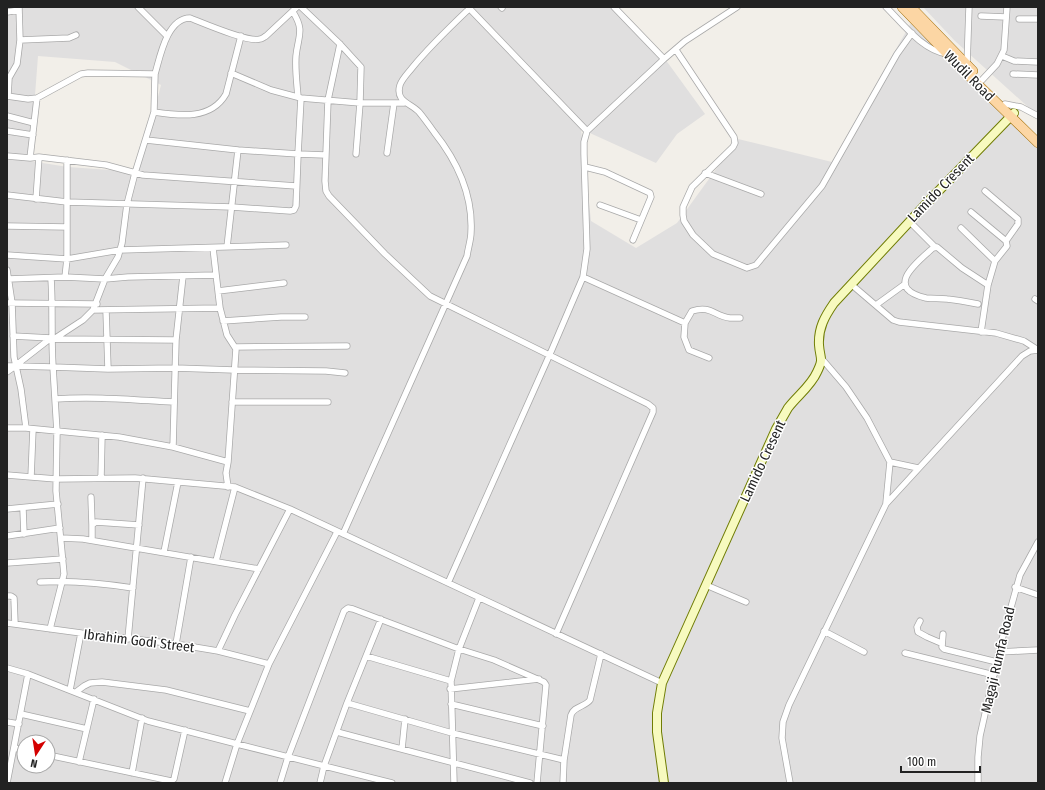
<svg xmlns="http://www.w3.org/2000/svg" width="1045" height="790" viewBox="0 0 1045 790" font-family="'Fira Sans Condensed',sans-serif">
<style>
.residential{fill:#e0dfdf;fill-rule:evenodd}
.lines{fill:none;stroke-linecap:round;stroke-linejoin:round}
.street-casing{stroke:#a9a9a9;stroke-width:7}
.secondary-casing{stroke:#707d05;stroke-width:10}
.primary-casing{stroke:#a06b00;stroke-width:10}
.street{stroke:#fff;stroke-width:5.5}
.secondary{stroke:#f7fabf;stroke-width:8}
.primary{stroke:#fcd6a4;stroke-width:9}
.labels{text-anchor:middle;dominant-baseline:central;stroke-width:3;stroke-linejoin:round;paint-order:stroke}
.street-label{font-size:14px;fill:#222;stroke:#fff}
</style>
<rect width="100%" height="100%" fill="#f2efe9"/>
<!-- residential -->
<path class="residential" d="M 7,7 L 612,7 L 668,63 L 705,114 L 677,134 L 656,163 L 581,129 L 591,221 L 636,248 L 677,223 L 738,139 L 832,162 L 912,21 L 1038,138 L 1038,783 L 182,783 L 172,781 L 171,783 L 7,783 ZM 38,56 L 115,62 L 161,85 L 138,174 L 125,171 L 68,167 L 30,161 ZM 24,742 L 48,742 L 48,766 L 24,766 Z
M 923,7 L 1038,7 L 1038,116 L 955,41 Z"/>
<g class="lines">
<!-- street casing -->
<g class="street-casing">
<path id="street" d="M 138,7 L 167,36
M 301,7 L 340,44 L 361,67 L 360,103 L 356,154
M 468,7 L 587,131
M 501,7 L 502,8
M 614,7 L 664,59
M 886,7 C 904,25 922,50 947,54
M 7,12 L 19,10
M 293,12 C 305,31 298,36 296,56 C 295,70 297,84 298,97
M 981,16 L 1006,17
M 1019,19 L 1038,19
M 20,40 L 69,38 L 76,35
M 340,44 L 328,100 L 325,181 L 326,191 L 329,196 L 385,254 L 430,296 L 648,404 L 653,408 L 653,412 L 556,634
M 676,50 L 734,137 L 735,143 L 733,147 L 692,187 L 683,207 L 683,215 L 684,221 L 693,235 L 713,254 L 747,268 L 756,265 L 822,186 L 897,54 L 912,33
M 1002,56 L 1014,61 L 1038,62
M 967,65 L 969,7
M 231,73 L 271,90 L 301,98 L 360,103 L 404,103
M 1013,74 L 1038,75
M 982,80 L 997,64 L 1004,50 L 1007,7
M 7,96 L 28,99 L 37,98 L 81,74 L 88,73 L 155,74 C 160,57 167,18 190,18 C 203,23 249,43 260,39 C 262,39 264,37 266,36 L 297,7
M 8,96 L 9,78 L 17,64 L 20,40 L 19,7
M 37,98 L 30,158 L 39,157 L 106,165 L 143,175 L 296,186
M 1005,104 L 1021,107 L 1038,116
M 154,112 C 180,116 211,120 226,94 L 241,36
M 7,116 L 34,123
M 7,131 L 33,135
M 146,140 L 238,150 L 298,154 L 301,98
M 387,153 L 394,103
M 7,156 L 30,158
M 585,167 L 605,172 L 650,193 L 651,197 L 633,240
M 705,173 L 761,194
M 985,191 L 1018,219 L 1018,224 L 1006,241
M 7,195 L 67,202 L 232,207 L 290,211 L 294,210 L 296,206 L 298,154 L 325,155
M 36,199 L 39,157
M 600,205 L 641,220
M 971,212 L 1006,241 L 1007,246 L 995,261 L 988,285 L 981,332
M 910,222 L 935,247
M 7,226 L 67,227
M 961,228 L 995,261
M 227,247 L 238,150
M 213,248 L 220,308 L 227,335 L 236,349 L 228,462 L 226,473 L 228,487
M 7,255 L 67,259 L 120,250 L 286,245
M 7,270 L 12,303 L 14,357 L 21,389 L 26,428
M 65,277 L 67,259 L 67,160
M 583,277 L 685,323 L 692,311 C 711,305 714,316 730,318 C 733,318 737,318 740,318
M 51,278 C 53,308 51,337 53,367 L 108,369 L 175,368 L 234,370 L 326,371 L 345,373
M 8,279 L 65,277 L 105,279 L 128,277 L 216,275
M 852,285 L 893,320 L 899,322 L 996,333 L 1024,341 L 1038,350
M 218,291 L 284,283
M 1035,299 L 1038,301
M 7,303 L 97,304
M 978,304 C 968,302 958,300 947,299 C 940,298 933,299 926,298 C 884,288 915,264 933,248 L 937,247 L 962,268 L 988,285
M 876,305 L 905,284
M 93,310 L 220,308
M 106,310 L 108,369
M 223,321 L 281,317 L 305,317
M 685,323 L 684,337 L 689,350 L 709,358
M 13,336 L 51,338
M 54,339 L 176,340
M 235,347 L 347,346
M 822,359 L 846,387 L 867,418 L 890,462 L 886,503
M 7,366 L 15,366 L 51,338 L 54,339 L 83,320 L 93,310 L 105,279 L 118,257 L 122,243 L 127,204 L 135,173 L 154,112 L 155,74
M 15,366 L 53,367 L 57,432 L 56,491 L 64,574 L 50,629
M 7,372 L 14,367
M 55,399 C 95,396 135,400 174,402
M 232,402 L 328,402
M 7,428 L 26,428 L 119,437 L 173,447 L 228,462
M 173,447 L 176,340 L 183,276
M 890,462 L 918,468
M 7,475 L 56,479 L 135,478 L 235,487 L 290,509 L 662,683
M 31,477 L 33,429
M 101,478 L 102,435
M 91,497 L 92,525
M 7,509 L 58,504
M 23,509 L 24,534
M 343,534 L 467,256 C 468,248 471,240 471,232 C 473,194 457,161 434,132 C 429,125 424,118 419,112 C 411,103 395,102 400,85 C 402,79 408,73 412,68 C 430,46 449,28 469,9
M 7,536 L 60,528
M 61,538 L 83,539 L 259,569
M 92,540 L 92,525 L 96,522 L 139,525
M 164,552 L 178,482
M 216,561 L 235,487
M 7,563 L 63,559
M 40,582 C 71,580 102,583 133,588
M 448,583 L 550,354 L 583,277 L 587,249 L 584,154 L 584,142 L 587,131 L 664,59 L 685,41 L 737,7
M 706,585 L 746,602
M 1015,587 L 1038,595
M 7,596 L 11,596 L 14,598 L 15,624
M 920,621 L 917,627 L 918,632 L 927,637 L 941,643
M 7,623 L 81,633 L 176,644 L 218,651 L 269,664
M 824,631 L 864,652
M 943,634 L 942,647 L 944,649 L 997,662
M 128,639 L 143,478
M 176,644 L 191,557
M 218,651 L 235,615 L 290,509
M 999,652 L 1038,650
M 905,653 L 994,675
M 366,656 L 451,681
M 7,668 L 28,674 L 148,721 L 237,744 L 392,783
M 450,689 L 539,679
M 70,690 L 81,633
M 76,692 L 84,686 L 90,683 L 102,682 L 166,690 L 250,711
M 347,703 L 452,733 L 564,760
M 451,704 L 543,726
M 21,714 L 87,729
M 7,722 L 19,724
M 337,732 L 530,783
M 15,748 L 24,750
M 402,749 L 405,719
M 48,755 L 171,781 L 174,779 L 185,730
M 79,762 L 94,699
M 132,773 L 142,718
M 7,783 L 28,674
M 225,783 L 237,744 L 269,664 L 337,532
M 280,783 L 288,757 L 344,611 L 348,608 L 353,609 L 459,649 L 494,660 L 544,682 L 546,685 L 537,783
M 320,783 L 324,766 L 347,703 L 381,619
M 454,783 L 451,681 L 459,649 L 479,598
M 563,783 L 564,760 L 571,715 C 574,706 585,707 590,700 L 601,654
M 790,783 L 782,738 L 783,722 L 789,705 L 886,504 L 1022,356 L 1030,351 L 1038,350
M 978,783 L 978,757 L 980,736 L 1001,643 L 1020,575 L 1038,542"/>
</g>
<!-- secondary casing -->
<g class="secondary-casing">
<path id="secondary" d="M 664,783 L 657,732 L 657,713 L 662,683 L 776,429 C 780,422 784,415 788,408 C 797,396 811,386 817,372 C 824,358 820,359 819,345 C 818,328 825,316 834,303 L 925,205 L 1014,113"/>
</g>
<!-- primary casing -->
<g class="primary-casing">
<path id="primary" d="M 902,7 L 960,67 L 1038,143
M 911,7 L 973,71"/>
</g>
<!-- street -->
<use href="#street" class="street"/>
<!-- secondary -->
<use href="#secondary" class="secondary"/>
<!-- primary -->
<use href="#primary" class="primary"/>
</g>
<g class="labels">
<!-- street labels -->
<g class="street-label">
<text transform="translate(969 76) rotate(45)">Wudil Road</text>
<text transform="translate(941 188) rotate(-46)">Lamido Cresent</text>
<text transform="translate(763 461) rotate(-65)">Lamido Cresent</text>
<text transform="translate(139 641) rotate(7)">Ibrahim Godi Street</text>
<text transform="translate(998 660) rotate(-77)">Magaji Rumfa Road</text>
</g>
</g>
<!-- border -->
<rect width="1045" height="790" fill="none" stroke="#222222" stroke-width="16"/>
<!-- north arrow -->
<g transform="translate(36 754) rotate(192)"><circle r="19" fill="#ffffff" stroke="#a7a7a7"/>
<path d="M0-3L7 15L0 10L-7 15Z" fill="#d40000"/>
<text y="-6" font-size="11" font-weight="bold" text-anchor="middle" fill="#222222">N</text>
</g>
<!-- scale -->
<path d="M901 766v6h79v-6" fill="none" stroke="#222222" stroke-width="2"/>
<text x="907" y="766" font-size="12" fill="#222222" stroke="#ffffff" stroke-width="3" paint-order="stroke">100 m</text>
</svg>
